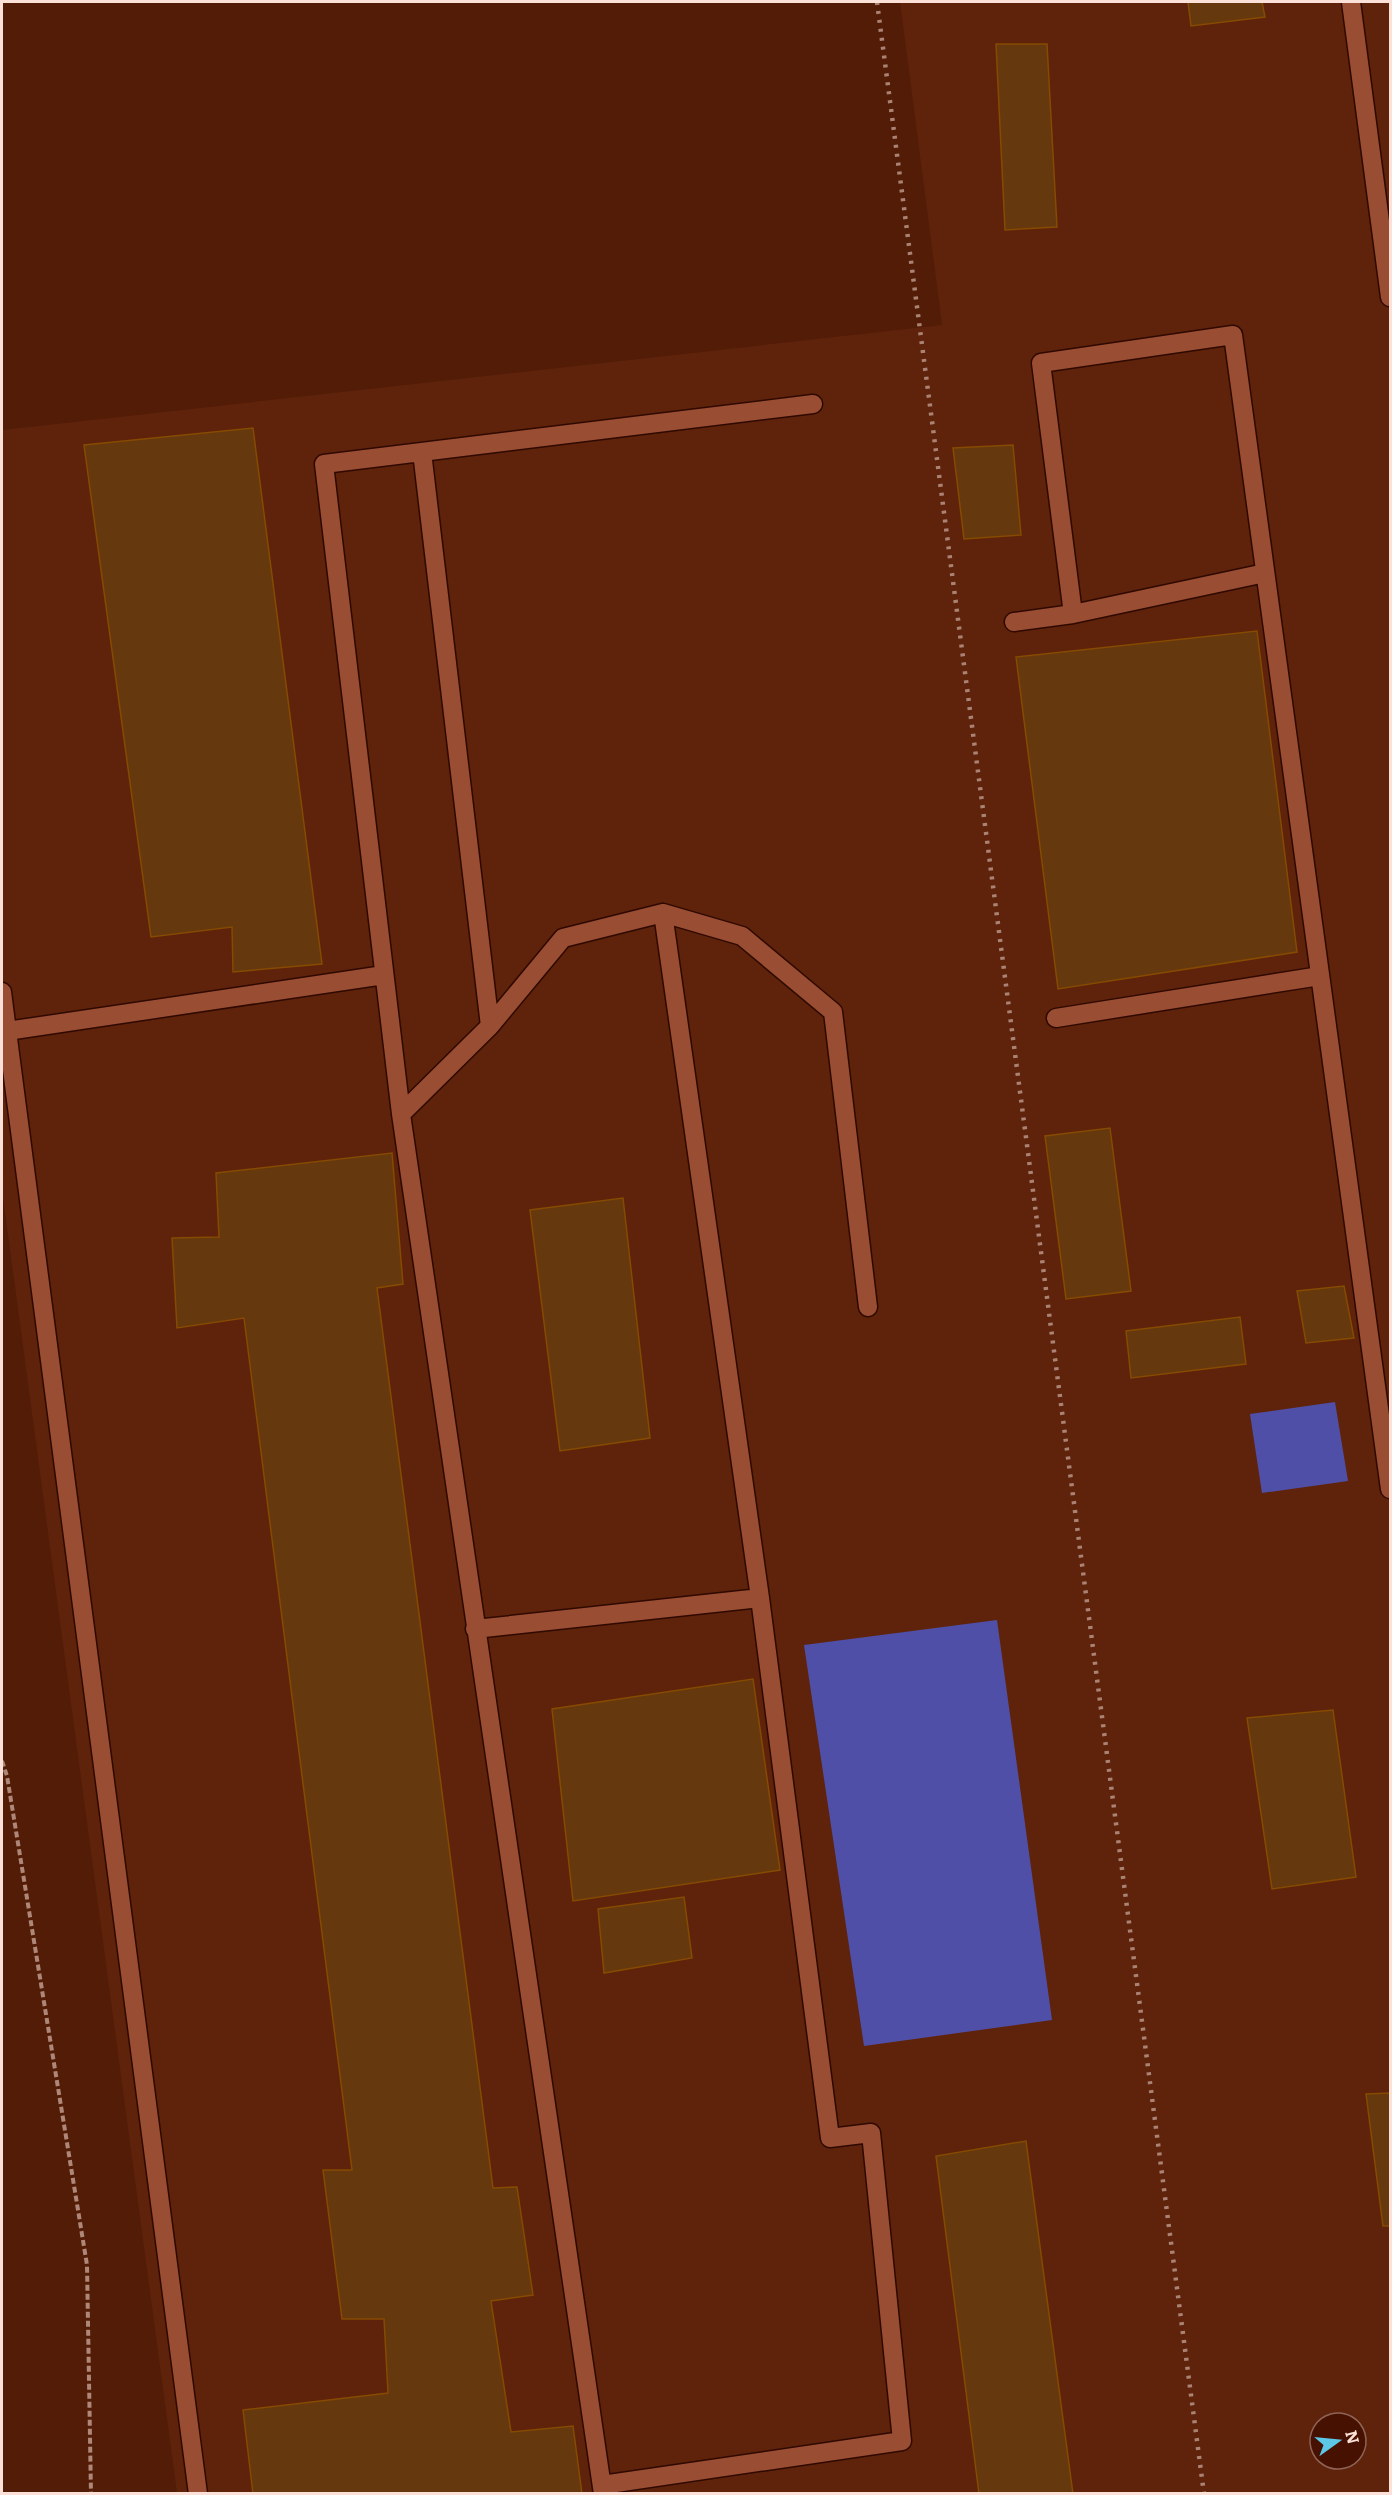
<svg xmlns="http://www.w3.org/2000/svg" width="1392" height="2495" viewBox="0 0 1392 2495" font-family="Literata,serif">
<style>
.built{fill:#5e230a;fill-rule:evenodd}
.water{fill:#504fa8}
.building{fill:#65390d;stroke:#864a02;stroke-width:1.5}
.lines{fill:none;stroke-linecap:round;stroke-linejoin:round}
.service-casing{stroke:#2f0900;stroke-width:21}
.path{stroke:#ae8778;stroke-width:4;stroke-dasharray:6 3;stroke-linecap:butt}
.service{stroke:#994d32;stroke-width:18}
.rail{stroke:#ab8374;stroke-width:4.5;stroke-dasharray:3 6;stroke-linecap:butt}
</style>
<rect width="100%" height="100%" fill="#521c06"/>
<!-- built -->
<path class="built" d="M 900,2 L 1390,2 L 1390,2493 L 177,2493 L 2,1190 L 2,430 L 942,325 ZM 1320,2423 L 1356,2423 L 1356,2459 L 1320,2459 Z"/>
<!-- water -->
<path class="water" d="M 1335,1402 L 1348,1481 L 1262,1493 L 1250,1414 Z
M 997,1620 L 1052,2020 L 864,2046 L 804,1645 Z"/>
<!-- building -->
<path class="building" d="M 1188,2 L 1262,2 L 1265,17 L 1191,26 Z
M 996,44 L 1047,44 L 1057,227 L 1005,230 Z
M 253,428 L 322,964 L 233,972 L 232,927 L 151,937 L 84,445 Z
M 1013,445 L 1021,535 L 964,539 L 953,448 Z
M 1257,631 L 1297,952 L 1058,989 L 1016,657 Z
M 1110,1128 L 1131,1291 L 1066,1299 L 1045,1136 Z
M 392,1153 L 403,1284 L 377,1288 L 493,2188 L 517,2187 L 533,2295 L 491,2301 L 511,2432 L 573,2426 L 582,2494 L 253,2494 L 243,2410 L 388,2393 L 384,2319 L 342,2319 L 323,2170 L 352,2170 L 244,1318 L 177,1328 L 172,1238 L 219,1237 L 216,1173 Z
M 623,1198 L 650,1438 L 560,1451 L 530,1210 Z
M 1344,1286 L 1354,1338 L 1306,1343 L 1297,1291 Z
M 1240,1317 L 1246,1364 L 1131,1378 L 1126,1331 Z
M 753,1679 L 780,1870 L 573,1901 L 552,1709 Z
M 1333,1710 L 1356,1877 L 1272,1889 L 1247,1718 Z
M 684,1897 L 692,1958 L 604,1973 L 598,1909 Z
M 1390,2093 L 1390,2226 L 1383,2226 L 1366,2094 Z
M 1026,2141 L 1073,2494 L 979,2494 L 936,2156 Z"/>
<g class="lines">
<!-- service casing -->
<g class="service-casing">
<path id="service" d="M 1351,2 L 1390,297
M 422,452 L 490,1026
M 1073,614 L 1041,363 L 1233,335 L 1390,1489
M 1014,622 L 1073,614 L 1265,573
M 663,913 L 742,936 L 833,1012 L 868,1307
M 2,992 L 7,1031
M 1056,1018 L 1320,976
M 401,1114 L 490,1026 L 563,938 L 663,913 L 760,1598 L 830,2138 L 871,2133 L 902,2441 L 602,2485
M 475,1629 L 760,1598
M 198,2494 L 7,1031 L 384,975
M 603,2494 L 401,1114 L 324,464 L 813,404"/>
</g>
<!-- path -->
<path class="path" d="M 2,1761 L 7,1776 L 87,2265 L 91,2494"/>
<!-- service -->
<use href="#service" class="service"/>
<!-- rail -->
<path class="rail" d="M 877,2 L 1204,2494"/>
</g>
<!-- border -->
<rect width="1392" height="2495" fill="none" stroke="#fce1d8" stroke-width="6"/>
<!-- north arrow -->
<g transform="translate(1338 2441) rotate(75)"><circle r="28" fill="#461100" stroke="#8f6456" stroke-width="1.5"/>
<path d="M0-4.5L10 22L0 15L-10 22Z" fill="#5cc7e7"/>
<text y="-9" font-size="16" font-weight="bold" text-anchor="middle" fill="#fce1d8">N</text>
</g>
</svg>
